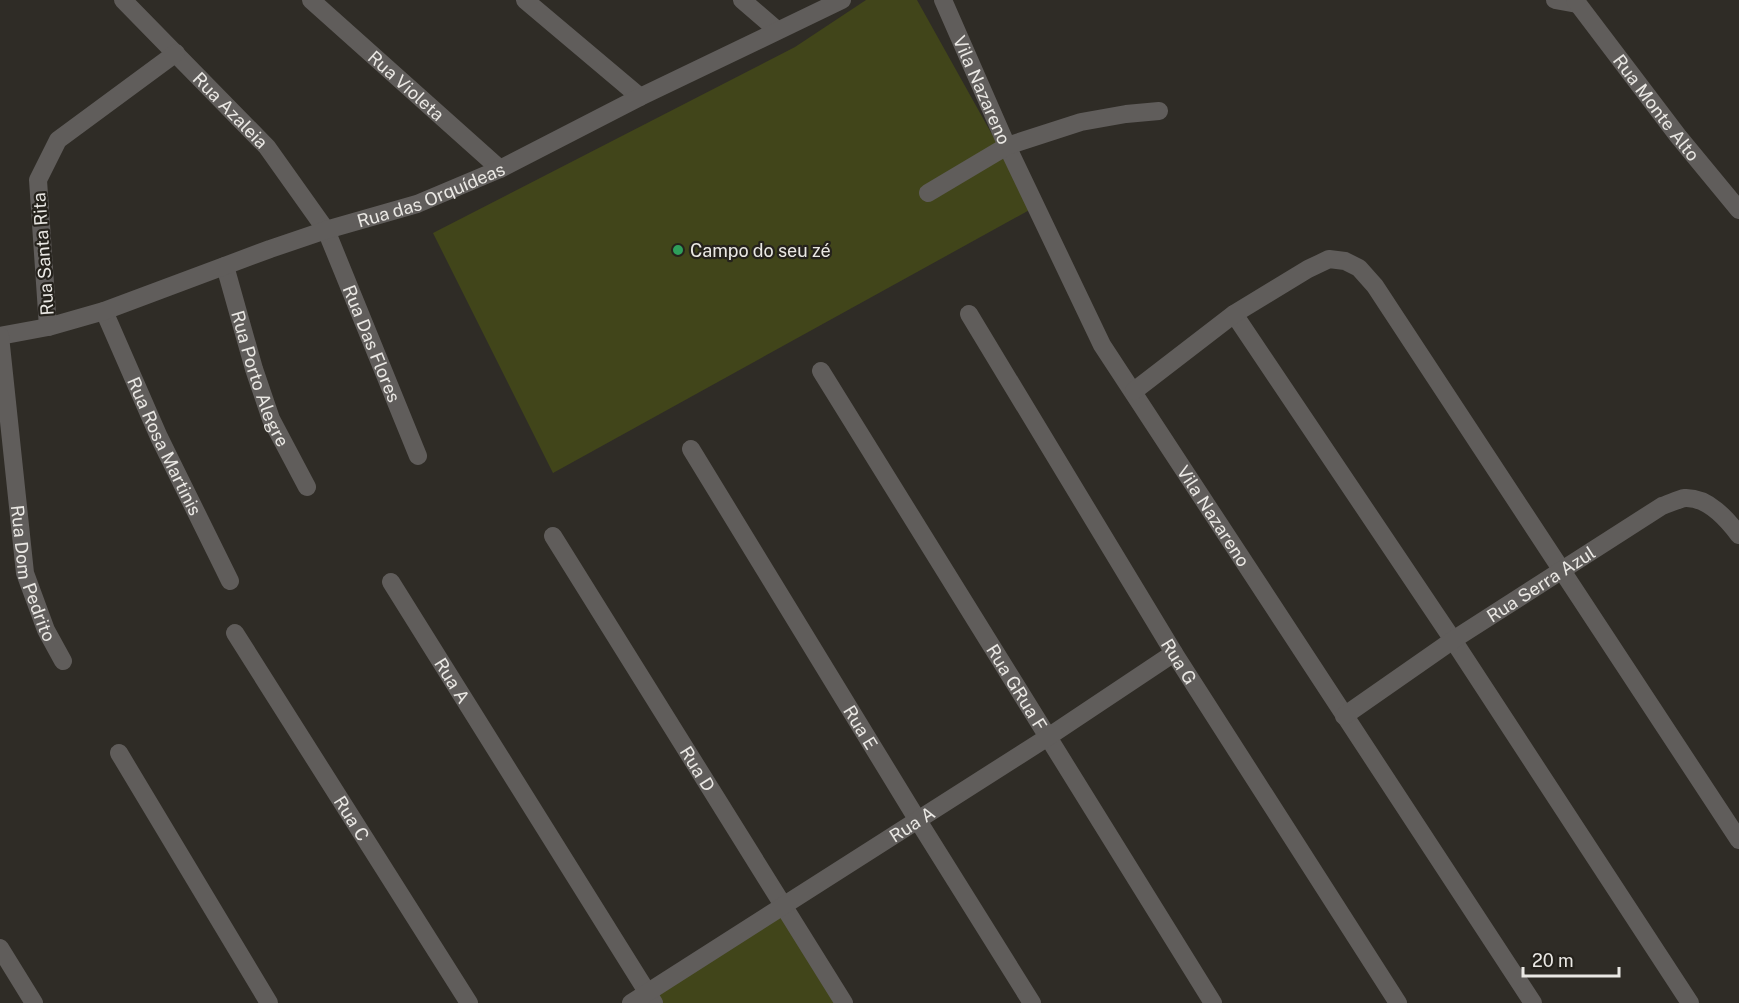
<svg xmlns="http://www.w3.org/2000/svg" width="1739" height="1003" viewBox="0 0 1739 1003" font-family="'Public Sans',sans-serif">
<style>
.green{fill:#41451a}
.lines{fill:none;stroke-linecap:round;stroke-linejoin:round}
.street{stroke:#605d5b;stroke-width:18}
.leisure-dot{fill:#2e9e5b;stroke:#25221c;stroke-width:2}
.labels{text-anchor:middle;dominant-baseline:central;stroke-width:4.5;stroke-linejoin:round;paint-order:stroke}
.street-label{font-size:18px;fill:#eae8e4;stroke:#25221c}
.poi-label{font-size:18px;fill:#eae8e4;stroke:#25221c;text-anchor:start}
</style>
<rect width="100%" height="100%" fill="#2f2c26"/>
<!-- green -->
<path class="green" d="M 866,0 L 917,0 L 1033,208 L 553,473 L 433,233 L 795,47 Z
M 782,905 L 844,1003 L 654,1003 L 648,992 Z"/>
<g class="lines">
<!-- street -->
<g class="street">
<path id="s1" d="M 123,0 L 267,147 L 326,230 L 418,456"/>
<path id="s2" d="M 311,0 L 500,169"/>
<path d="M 525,0 L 640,97"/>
<path d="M 742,0 L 777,30"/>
<path id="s3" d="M 943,0 L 1007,146 L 1102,345 L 1533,1003"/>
<path d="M 1555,0 L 1577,4"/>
<path id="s4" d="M 1575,0 L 1678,136 L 1739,210"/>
<path d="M 928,193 L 1007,146 L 1081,122 L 1126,114 L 1159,111"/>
<path id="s5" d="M 225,266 L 254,369 L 271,419 L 307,487"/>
<path id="s6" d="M 104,311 L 159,437 L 230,581"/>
<path id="s7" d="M 969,314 L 1174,653 L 1398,1003"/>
<path d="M 1234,314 L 1453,640 L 1690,1003"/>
<path d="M 48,327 L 38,180 L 58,140 L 176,53"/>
<path id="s8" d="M 0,336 L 48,327 L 104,311 L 270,249 L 326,230 L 417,204 L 500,169 L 640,97 L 842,0"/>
<path id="s9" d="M 0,336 L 25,573 L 46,630 L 63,661"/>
<path id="s10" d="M 821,371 L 1213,1003"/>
<path d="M 1134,391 L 1234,314 L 1308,269 L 1329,259 L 1345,261 L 1359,268 L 1375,286 L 1739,840"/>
<path id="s11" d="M 691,449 L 917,819 L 1032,1003"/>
<path id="s12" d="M 553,536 L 844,1003"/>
<path id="s13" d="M 391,582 L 654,1003"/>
<path id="s14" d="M 235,633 L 469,1003"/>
<path id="s15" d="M 1344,716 L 1453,640 L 1662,506 C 1669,504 1678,499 1685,498 C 1708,497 1727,519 1739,535"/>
<path d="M 119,753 L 269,1003"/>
<path d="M 0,948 L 34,1003"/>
<path id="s16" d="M 631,1003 L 1048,737 L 1174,653"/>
</g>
</g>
<!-- markers -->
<circle class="leisure-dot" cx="678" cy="250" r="6"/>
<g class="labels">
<!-- street labels -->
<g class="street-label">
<text stroke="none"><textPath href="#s2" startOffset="128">Rua Violeta</textPath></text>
<text stroke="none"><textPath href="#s3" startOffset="98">Vila Nazareno</textPath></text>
<text stroke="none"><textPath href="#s4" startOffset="135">Rua Monte Alto</textPath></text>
<text stroke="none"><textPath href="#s1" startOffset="154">Rua Azaleia</textPath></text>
<text stroke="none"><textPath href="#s8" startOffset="454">Rua das Orquídeas</textPath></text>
<text transform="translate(43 254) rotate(-94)">Rua Santa Rita</text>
<text stroke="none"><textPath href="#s1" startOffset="430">Rua Das Flores</textPath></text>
<text stroke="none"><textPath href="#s5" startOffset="118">Rua Porto Alegre</textPath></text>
<text stroke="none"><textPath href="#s6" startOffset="148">Rua Rosa Martinis</textPath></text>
<text stroke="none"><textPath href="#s3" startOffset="584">Vila Nazareno</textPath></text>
<text stroke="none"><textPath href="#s9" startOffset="240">Rua Dom Pedrito</textPath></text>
<text stroke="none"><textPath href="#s15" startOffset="237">Rua Serra Azul</textPath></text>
<text stroke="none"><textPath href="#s7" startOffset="406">Rua G</textPath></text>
<text stroke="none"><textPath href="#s13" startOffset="116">Rua A</textPath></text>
<text stroke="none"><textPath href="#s10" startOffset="372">Rua GRua F</textPath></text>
<text stroke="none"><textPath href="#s11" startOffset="326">Rua E</textPath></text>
<text stroke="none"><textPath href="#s12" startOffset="274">Rua D</textPath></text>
<text stroke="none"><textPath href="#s14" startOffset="219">Rua C</textPath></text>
<text stroke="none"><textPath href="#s16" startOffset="333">Rua A</textPath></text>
</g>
<!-- poi labels -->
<g class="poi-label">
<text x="690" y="250">Campo do seu zé</text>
</g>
</g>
<!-- scale -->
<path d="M1523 967v9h96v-9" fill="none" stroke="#eae8e4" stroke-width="3"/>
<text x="1532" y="967" font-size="18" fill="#eae8e4" stroke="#25221c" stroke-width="4.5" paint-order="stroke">20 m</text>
</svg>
